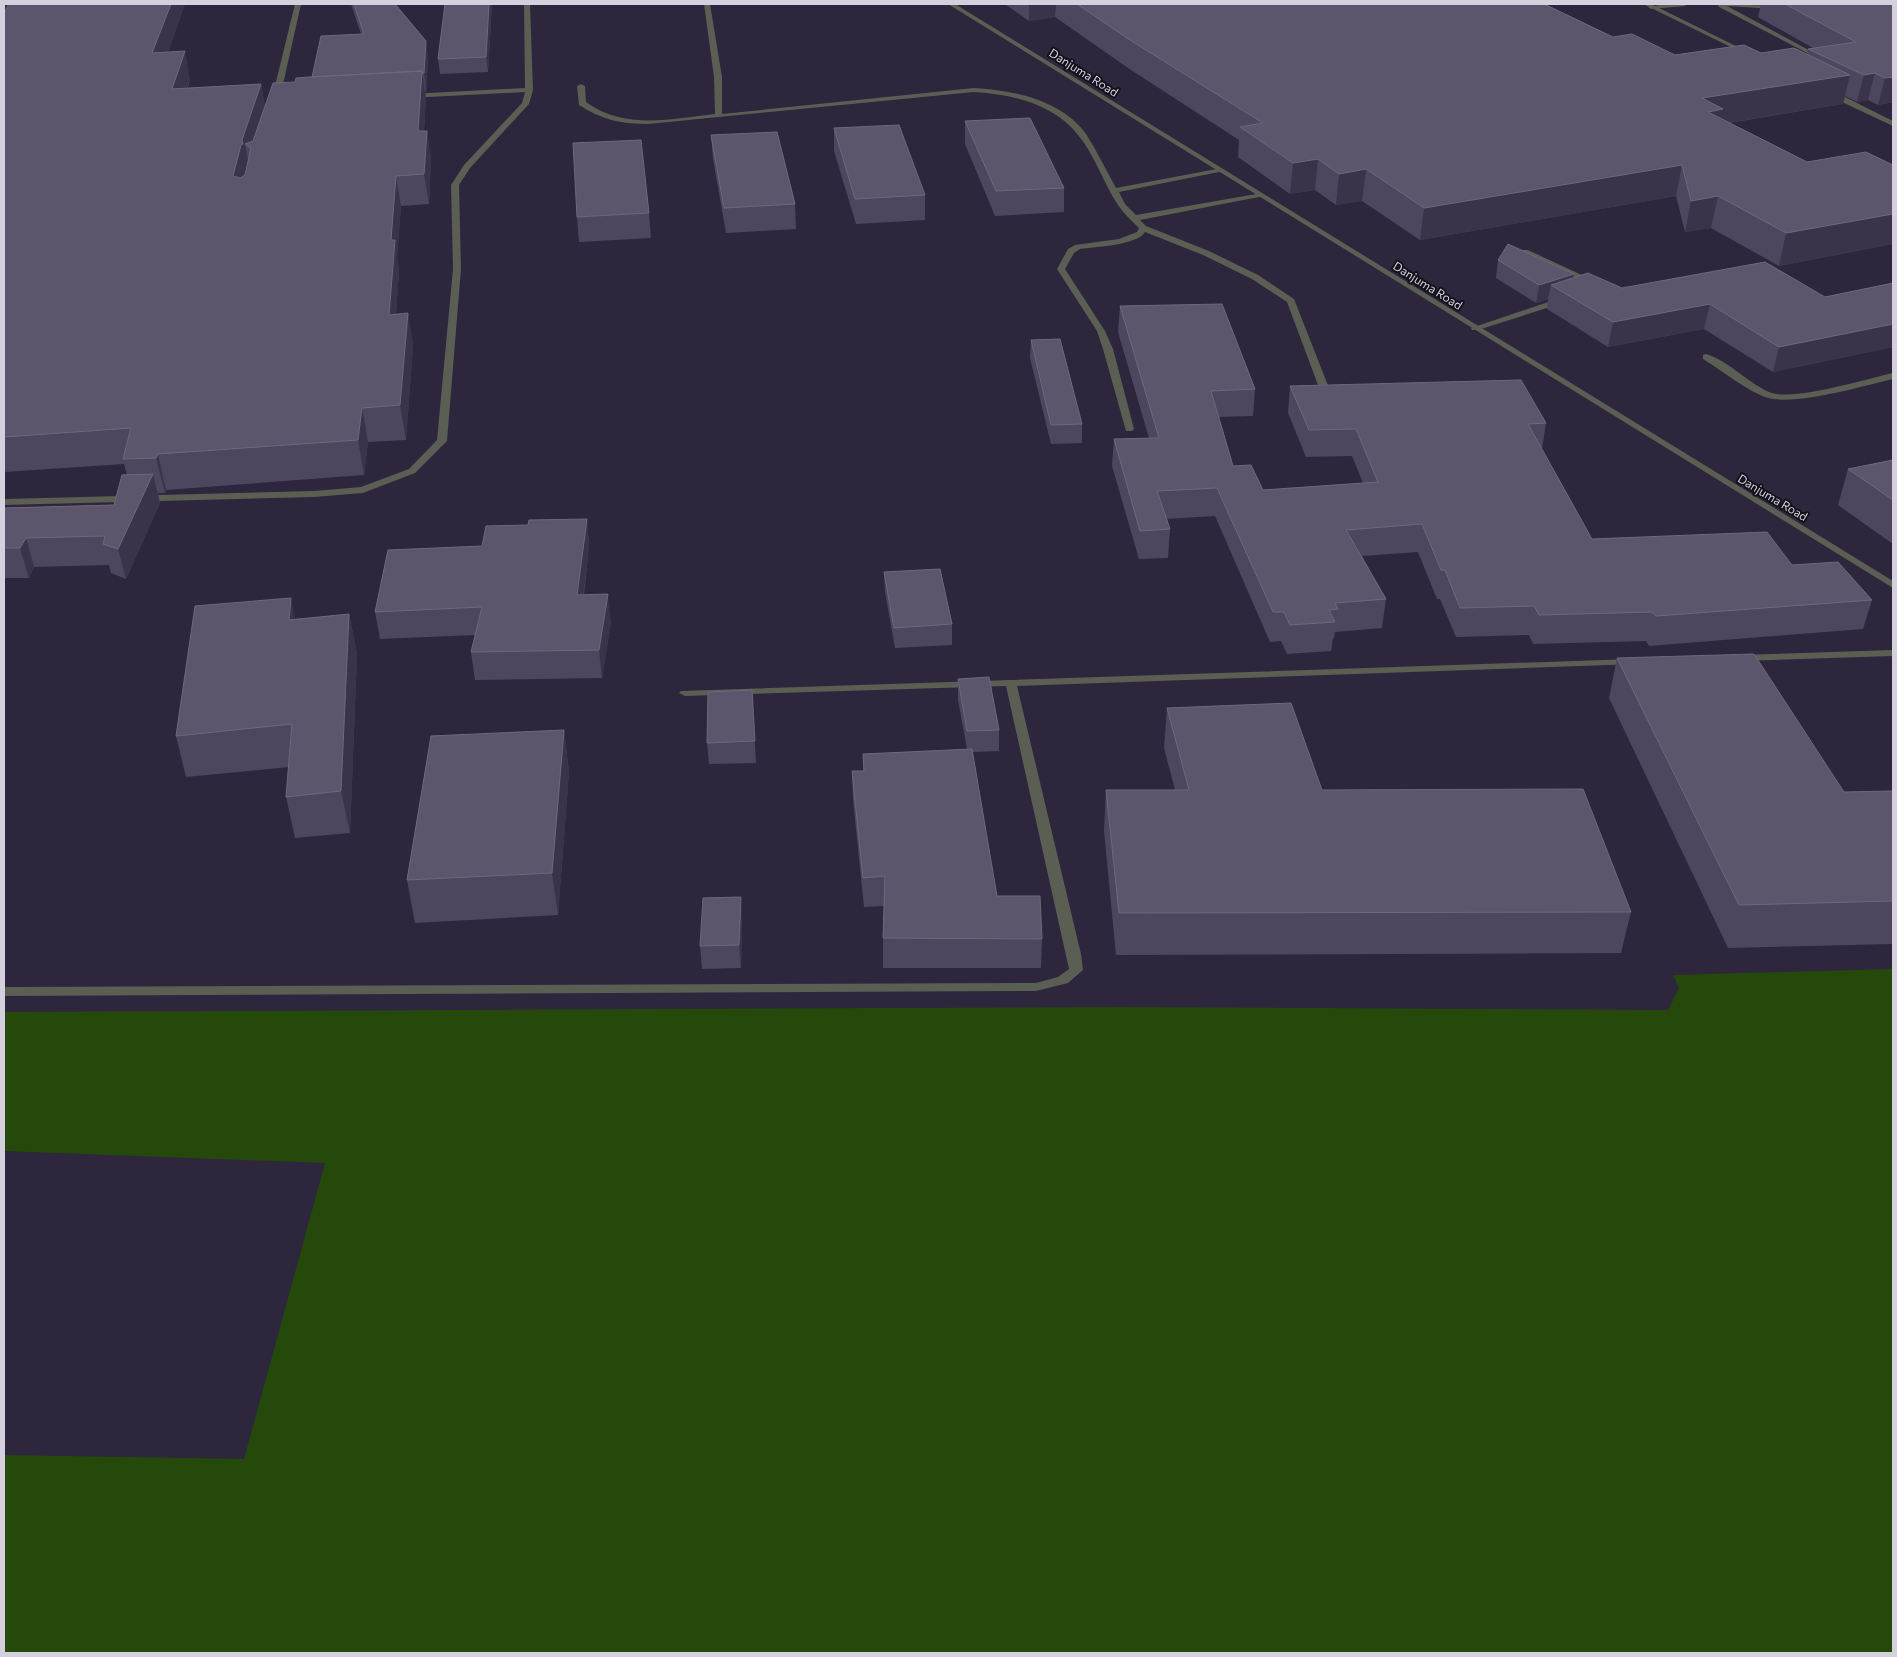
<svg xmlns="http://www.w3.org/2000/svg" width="1897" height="1657" viewBox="0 0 1897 1657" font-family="Commissioner,sans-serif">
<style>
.green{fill:#25490b}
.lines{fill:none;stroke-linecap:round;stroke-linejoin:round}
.lane{fill:#5a5e53;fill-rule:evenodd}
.street{fill:#5a5e53;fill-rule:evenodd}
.wall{fill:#4e465e}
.shaded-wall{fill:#3b334a}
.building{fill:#5c556b;stroke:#6f687d}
.labels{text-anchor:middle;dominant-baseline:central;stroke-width:4;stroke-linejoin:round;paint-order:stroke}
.far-street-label{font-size:12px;fill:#d4d0de;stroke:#15111b}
</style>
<rect width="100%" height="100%" fill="#2e263c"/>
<!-- green -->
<path class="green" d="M 1893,969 L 1893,1653 L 4,1653 L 4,1455 L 244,1459 L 325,1163 L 4,1151 L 4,1012 L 1117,1007 L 1668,1010 L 1679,988 L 1673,975 Z"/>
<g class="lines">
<!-- lane -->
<path class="lane" d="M 295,4 L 301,4 L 280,98 L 276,100 L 272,98 Z
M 524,4 L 530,4 L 533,90 L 529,104 L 470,168 L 459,185 L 461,269 L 447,441 L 415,473 L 363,493 L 314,497 L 4,505 L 4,499 L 314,491 L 361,487 L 409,469 L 437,440 L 453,269 L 451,185 L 464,165 L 522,103 L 525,92 L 409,98 L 405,96 L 409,94 L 525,88 Z
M 704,4 L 710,4 L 722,77 L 722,114 L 974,88 C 1012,90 1062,100 1086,134 C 1097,151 1106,170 1116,188 L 1222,168 L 1222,172 L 1219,172 L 1119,192 L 1125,204 L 1136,215 L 1262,193 L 1262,197 L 1259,197 L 1140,220 L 1146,226 L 1209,251 L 1258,275 L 1294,299 L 1331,393 L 1326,396 L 1321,393 L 1287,302 L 1252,279 L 1203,255 L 1145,232 C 1138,245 1095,247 1080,249 L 1074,253 L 1065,269 L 1105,331 L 1113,349 L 1134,429 L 1132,431 L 1126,431 L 1103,349 L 1097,331 L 1057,269 L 1068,249 L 1075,245 L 1119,239 L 1137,232 L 1139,228 C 1132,221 1124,214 1118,205 C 1103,183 1095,155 1078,135 C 1054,104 1011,94 974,92 L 648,124 C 623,124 601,120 579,105 L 577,86 L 581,84 L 585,86 L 586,102 C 623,130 672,119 715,114 L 714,77 Z
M 1666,4 L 1688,4 L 1685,6 L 1651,9 L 1648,7 Z
M 1717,4 L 1778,6 L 1778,8 L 1776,9 L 1727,6 L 1816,54 L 1811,55 L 1719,7 Z
M 1522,250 L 1528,250 L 1599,283 L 1592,285 L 1522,254 Z
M 1563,297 L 1566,298 L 1566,302 L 1478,330 L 1472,330 L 1471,328 Z
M 1706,354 C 1729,361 1747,382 1769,392 C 1792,402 1866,379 1893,373 L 1893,379 C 1862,386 1794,407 1765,397 C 1746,390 1721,370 1703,359 L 1703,355 Z"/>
<!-- street -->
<path class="street" d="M 948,4 L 955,4 L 1893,581 L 1893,588 Z
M 1643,4 L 1651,4 L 1752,54 L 1747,55 Z
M 1827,91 L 1833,91 L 1893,121 L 1893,126 L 1827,95 Z
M 1893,650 L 1893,656 L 1741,661 L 1735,658 L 1741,655 Z
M 1633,659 L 1639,662 L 1637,664 L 1017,686 L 1081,954 L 1083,970 L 1068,983 L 1036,991 L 4,996 L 4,987 L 1036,983 L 1058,977 L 1069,969 L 1006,686 L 685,696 L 679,693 L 681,691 Z"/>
</g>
<!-- wall -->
<path class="wall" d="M 4,4 L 185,4 L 168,52 L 190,79 L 188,88 L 261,84 L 265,107 L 295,82 L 312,77 L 361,34 L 351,4 L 395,4 L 428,59 L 426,91 L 425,91 L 426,99 L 424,131 L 427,131 L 431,160 L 429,204 L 401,206 L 397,257 L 399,271 L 396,314 L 408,313 L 413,346 L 406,440 L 368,442 L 364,475 L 166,490 L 165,493 L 158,493 L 160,503 L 126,579 L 111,573 L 109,565 L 34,567 L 29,578 L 4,578 L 4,508 L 114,505 L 127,475 L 124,464 L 4,472 Z
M 492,4 L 488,72 L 440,74 L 438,59 Z
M 1005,4 L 1547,4 L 1547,5 L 1613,37 L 1675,55 L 1761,53 L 1807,54 L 1808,49 L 1813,48 L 1758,17 L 1761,4 L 1893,4 L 1893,102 L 1878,105 L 1868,100 L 1857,102 L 1845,96 L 1843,104 L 1729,123 L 1807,162 L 1893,165 L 1893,244 L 1779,266 L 1711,228 L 1685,232 L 1676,196 L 1420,240 L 1362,201 L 1336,205 L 1315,190 L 1290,194 L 1238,157 L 1239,140 L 1128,68 L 1055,17 L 1029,21 Z
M 965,121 L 1064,188 L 1064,212 L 995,216 L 965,144 Z
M 834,128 L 925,195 L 925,220 L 856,224 L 834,151 Z
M 711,135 L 795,204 L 796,229 L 726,233 L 713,159 Z
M 649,213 L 651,238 L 579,242 L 577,217 Z
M 1498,260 L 1622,288 L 1825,297 L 1893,283 L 1893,347 L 1773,372 L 1704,329 L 1608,347 L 1547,309 L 1548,299 L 1536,303 L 1496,278 Z
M 1120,306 L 1255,389 L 1253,416 L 1219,417 L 1233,466 L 1263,490 L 1363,483 L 1352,456 L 1306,457 L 1288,413 L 1290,386 L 1546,423 L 1542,449 L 1592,539 L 1792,565 L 1872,600 L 1863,629 L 1649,646 L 1646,641 L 1533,644 L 1529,635 L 1456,637 L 1440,599 L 1437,599 L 1418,552 L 1362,556 L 1386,599 L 1382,628 L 1335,632 L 1334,638 L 1333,638 L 1331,651 L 1287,654 L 1281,641 L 1270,642 L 1215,516 L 1166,519 L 1170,529 L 1168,558 L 1139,559 L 1112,466 L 1114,439 L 1149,438 L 1118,332 Z
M 1031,340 L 1082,424 L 1082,443 L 1051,444 L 1030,358 Z
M 1893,460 L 1893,544 L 1838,505 L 1848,469 Z
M 587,519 L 589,546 L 584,595 L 611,622 L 602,678 L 475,680 L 471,652 L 475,635 L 380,639 L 375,612 L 528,525 Z
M 884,572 L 952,624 L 952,645 L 895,648 L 885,592 Z
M 349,614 L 357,654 L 350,833 L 295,838 L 286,797 L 289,767 L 186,777 L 176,736 L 295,619 Z
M 1617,658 L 1844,792 L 1893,791 L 1893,944 L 1728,948 L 1609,698 Z
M 958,679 L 999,730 L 999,751 L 972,752 L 997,896 L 1042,939 L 1041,968 L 883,968 L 883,938 L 884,906 L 864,907 L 853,800 L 852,771 L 863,771 L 863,754 L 967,749 L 958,700 Z
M 752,690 L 756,763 L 709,764 L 707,743 Z
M 1167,708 L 1322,790 L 1631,912 L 1621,953 L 1116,955 L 1104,831 L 1106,790 L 1175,790 L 1164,748 Z
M 564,730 L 569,772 L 558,915 L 415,923 L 407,880 Z
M 742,919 L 741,968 L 702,969 L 700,946 Z"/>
<!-- shaded-wall -->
<path class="shaded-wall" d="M 4,4 L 21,4 L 4,32 Z
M 171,4 L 185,4 L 158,80 L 152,53 Z
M 489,4 L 492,4 L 488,72 L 486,57 Z
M 1029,4 L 1056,4 L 1055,17 L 1029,21 Z
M 426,41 L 428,59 L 426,91 L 424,73 Z
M 185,51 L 190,79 L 178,117 L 172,89 Z
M 422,71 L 426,99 L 422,161 L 418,131 Z
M 1875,73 L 1868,100 L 1857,102 L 1864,75 Z
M 1850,75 L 1843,104 L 1720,124 L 1717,139 L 1702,98 Z
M 1893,77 L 1893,102 L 1878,105 L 1885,78 Z
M 261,84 L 266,112 L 251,148 L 245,144 L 249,165 L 239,206 L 233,176 L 242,140 Z
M 427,131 L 431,160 L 429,204 L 424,174 Z
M 1318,159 L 1315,190 L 1290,194 L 1293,163 Z
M 1682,165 L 1676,196 L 1420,240 L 1424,208 Z
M 1366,169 L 1362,201 L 1336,205 L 1339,174 Z
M 396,176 L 401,206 L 397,257 L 399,271 L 394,347 L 389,315 L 391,240 Z
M 1718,196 L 1711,228 L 1685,232 L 1691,201 Z
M 1893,214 L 1893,244 L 1779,266 L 1786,233 Z
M 1574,274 L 1571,291 L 1551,285 L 1548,299 L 1536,303 L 1539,285 Z
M 1710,304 L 1704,329 L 1608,347 L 1613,322 Z
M 408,313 L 413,346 L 406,440 L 400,405 Z
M 1893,324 L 1893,347 L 1773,372 L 1779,347 Z
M 362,408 L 368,442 L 364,475 L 358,440 Z
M 158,454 L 166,490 L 165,493 L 156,458 Z
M 153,474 L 160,503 L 126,579 L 118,549 Z
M 587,519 L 589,546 L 580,623 L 577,595 Z
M 26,538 L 34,567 L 29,578 L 20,548 Z
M 608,594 L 611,622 L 602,678 L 599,650 Z
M 291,598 L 299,637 L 289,620 Z
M 349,614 L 357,654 L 350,833 L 341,791 Z
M 564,730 L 569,772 L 558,915 L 552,873 Z
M 741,897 L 742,919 L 741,968 L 739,945 Z"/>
<!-- building -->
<path class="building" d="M 9,4 L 171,4 L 152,53 L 185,51 L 172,89 L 261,84 L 242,140 L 243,144 L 241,145 L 233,176 L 240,178 L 245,175 L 251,148 L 245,144 L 253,141 L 273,83 L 295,82 L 296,78 L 309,77 L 422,71 L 418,131 L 427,131 L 424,174 L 396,176 L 391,240 L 395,240 L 389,315 L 408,313 L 400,405 L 362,408 L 358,440 L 158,454 L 156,458 L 123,459 L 131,428 L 4,437 L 4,13 Z
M 354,4 L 395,4 L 426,41 L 424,73 L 422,73 L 422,71 L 312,77 L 321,36 L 364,34 Z
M 445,4 L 489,4 L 486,57 L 438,59 Z
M 1077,4 L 1544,4 L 1613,37 L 1632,34 L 1675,55 L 1744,45 L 1761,53 L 1794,48 L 1850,75 L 1702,98 L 1723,109 L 1708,112 L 1807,162 L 1866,152 L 1893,165 L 1893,214 L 1786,233 L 1718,196 L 1691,201 L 1682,165 L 1424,208 L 1366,169 L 1339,174 L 1318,159 L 1293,163 L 1240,127 L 1263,123 L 1130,40 Z
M 1785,4 L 1893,4 L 1893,77 L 1885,78 L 1875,73 L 1864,75 L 1808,49 L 1856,42 Z
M 1030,118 L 1064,188 L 996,191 L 965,121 Z
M 899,125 L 925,195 L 855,199 L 834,128 Z
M 777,132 L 795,204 L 724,208 L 711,135 Z
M 641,140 L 649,213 L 577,217 L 573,143 Z
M 1508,244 L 1574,274 L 1539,285 L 1498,260 Z
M 1765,262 L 1825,297 L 1893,283 L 1893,324 L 1779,347 L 1710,304 L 1613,322 L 1551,285 L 1588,273 L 1622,288 Z
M 1222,304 L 1255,389 L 1211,391 L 1233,466 L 1251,465 L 1263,490 L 1378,482 L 1356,429 L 1309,430 L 1290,386 L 1521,380 L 1546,423 L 1528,424 L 1592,539 L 1767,532 L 1792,565 L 1838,562 L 1872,600 L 1656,616 L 1652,612 L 1539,615 L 1534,606 L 1460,608 L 1445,570 L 1441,570 L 1422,524 L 1346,530 L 1386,599 L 1335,603 L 1338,609 L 1329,610 L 1335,622 L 1290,625 L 1284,612 L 1273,612 L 1217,488 L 1157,491 L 1170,529 L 1140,531 L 1114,439 L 1159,438 L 1120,306 Z
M 1060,339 L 1082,424 L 1051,425 L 1031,340 Z
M 1893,460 L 1893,500 L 1848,469 Z
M 153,474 L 118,549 L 103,544 L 105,536 L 26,538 L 20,548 L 4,548 L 4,508 L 114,505 L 122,475 Z
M 587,519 L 577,595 L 608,594 L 599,650 L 471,652 L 482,607 L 375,612 L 388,550 L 482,546 L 486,526 L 528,525 L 529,520 Z
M 940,569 L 952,624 L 894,628 L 884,572 Z
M 291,598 L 289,620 L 349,614 L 341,791 L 286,797 L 292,724 L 176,736 L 195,606 Z
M 1754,654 L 1844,792 L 1893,791 L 1893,901 L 1739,905 L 1617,658 Z
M 989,677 L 999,730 L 967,731 L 958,679 Z
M 752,690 L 755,741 L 707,743 L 708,692 Z
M 1291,703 L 1322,790 L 1583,789 L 1631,912 L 1119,913 L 1106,790 L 1189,790 L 1167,708 Z
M 564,730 L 552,873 L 407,880 L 431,736 Z
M 972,749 L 997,896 L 1040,896 L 1042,939 L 883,938 L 885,876 L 863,878 L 852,771 L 864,771 L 863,754 Z
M 741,897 L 739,945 L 700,946 L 703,898 Z"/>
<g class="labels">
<!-- far-street labels -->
<g class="far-street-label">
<text transform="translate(1084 72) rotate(32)">Danjuma Road</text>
<text transform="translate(1428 285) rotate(32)">Danjuma Road</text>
<text transform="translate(1773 497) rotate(31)">Danjuma Road</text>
</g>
</g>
<!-- border -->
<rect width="1897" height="1657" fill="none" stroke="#d4d0de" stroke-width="10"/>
</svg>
